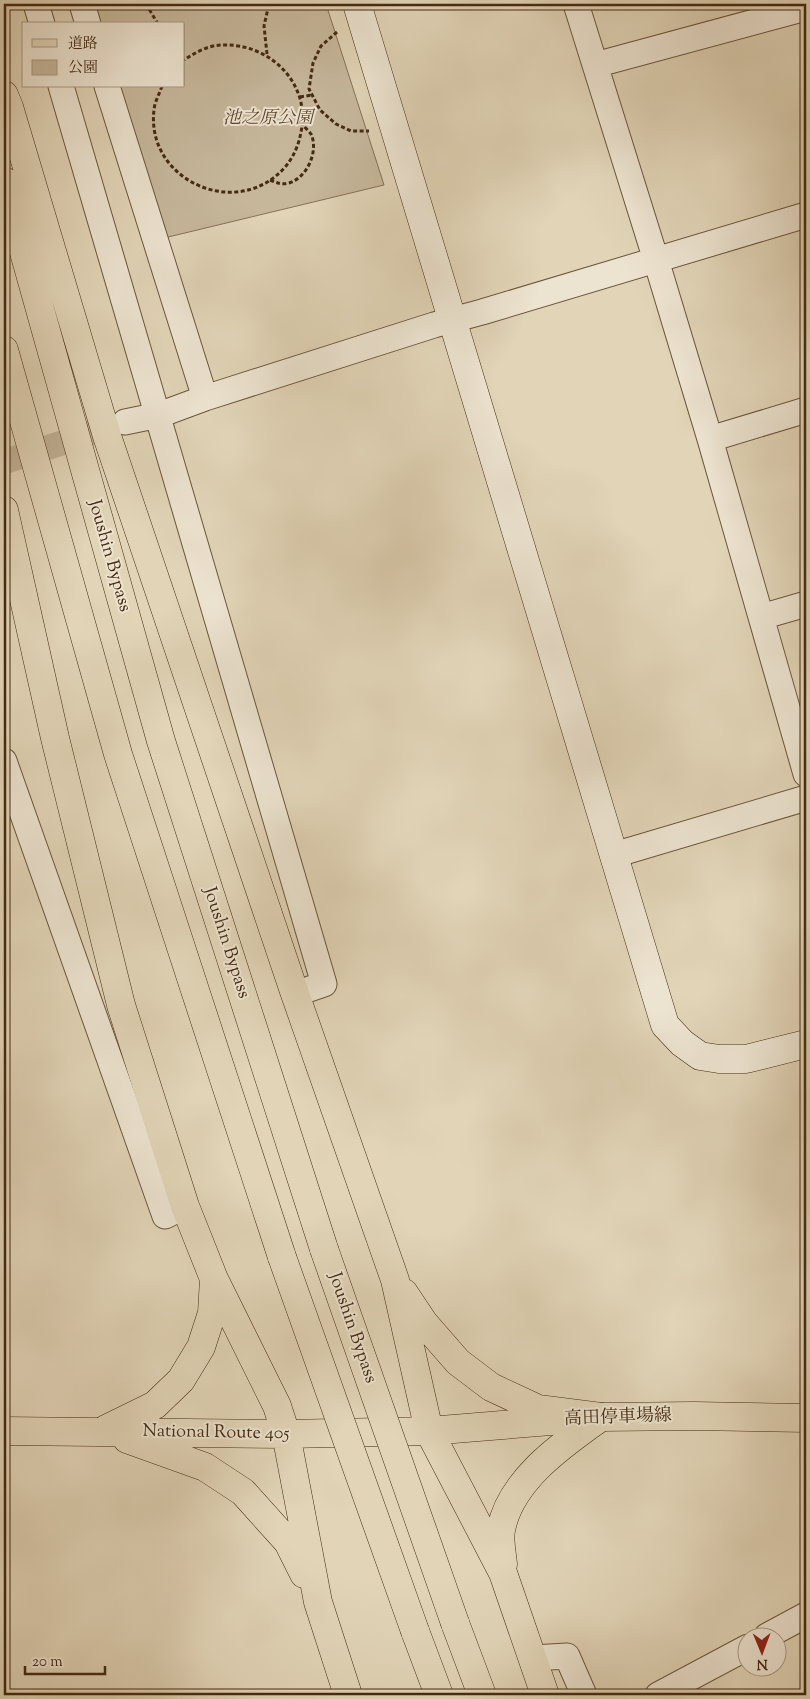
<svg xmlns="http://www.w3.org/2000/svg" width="810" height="1699" viewBox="0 0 810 1699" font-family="'Sorts Mill Goudy','Noto Serif JP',serif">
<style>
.green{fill:#c6b79b;stroke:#867156}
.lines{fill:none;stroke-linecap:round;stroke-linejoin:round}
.street-tunnel{stroke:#c2b296;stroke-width:25;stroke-dasharray:25 12;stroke-linecap:butt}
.street-casing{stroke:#6c553b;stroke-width:27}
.secondary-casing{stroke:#452b12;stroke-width:29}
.primary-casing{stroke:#452b12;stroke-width:29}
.highway-casing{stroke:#452b12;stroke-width:29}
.path{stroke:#452b12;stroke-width:3;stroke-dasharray:4 2.5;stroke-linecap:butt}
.street{stroke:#ece3d0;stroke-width:25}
.secondary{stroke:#ece3d0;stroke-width:28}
.primary{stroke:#e1d4b7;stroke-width:28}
.highway{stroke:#e1d4b7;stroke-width:28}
.highway-bridge-casing{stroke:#452b12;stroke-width:29;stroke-linecap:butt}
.highway-bridge{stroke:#e1d4b7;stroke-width:28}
.labels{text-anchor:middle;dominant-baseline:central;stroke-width:4;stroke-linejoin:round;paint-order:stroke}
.park-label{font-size:18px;font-style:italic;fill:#5f472d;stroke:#ece3d0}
.street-label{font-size:18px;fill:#452b12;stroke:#ece3d0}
</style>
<rect width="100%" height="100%" fill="#e1d4b7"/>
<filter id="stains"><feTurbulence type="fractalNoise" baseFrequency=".004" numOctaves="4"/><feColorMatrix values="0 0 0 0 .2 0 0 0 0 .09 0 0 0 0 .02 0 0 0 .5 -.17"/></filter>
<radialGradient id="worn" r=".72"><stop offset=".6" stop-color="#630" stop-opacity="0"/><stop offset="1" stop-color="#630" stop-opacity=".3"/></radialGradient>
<!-- green -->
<path class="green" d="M 92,4 L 326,4 L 384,185 L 164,238 L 117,86 L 184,86 L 184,24 L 98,24 Z"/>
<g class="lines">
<!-- street-tunnel -->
<path class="street-tunnel" d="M 4,462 L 125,422"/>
<!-- street casing -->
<g class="street-casing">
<path id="street" d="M 36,4 L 42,24
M 82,4 L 88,24
M 576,4 L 656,260 L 710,439 L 806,774
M 595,65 L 806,8
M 61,86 L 324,984 L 295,994
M 107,86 L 205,398
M 125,422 L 159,415 L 205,398 L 434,325 L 482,312 L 806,215
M 710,439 L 806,410
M 761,617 L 806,604
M 4,761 L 165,1216 L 185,1206
M 614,855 L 806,798
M 767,1636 L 806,1615
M 533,1658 L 567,1656 L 584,1695
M 658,1695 L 748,1647"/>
</g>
<!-- secondary casing -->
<g class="secondary-casing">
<path id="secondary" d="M 357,4 L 665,1025 L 682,1043 L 700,1056 L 719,1059 L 746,1059 L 806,1044"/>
</g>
<!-- primary casing -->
<g class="primary-casing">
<path id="primary" d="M 429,1431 L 601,1417 L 694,1416 L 806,1418"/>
</g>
<!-- highway casing -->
<g class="highway-casing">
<path id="highway" d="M 4,95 L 9,107 L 107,436 L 295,994 L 395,1280 L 429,1431 L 503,1573 L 545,1695
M 4,181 L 161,741 L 324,1249
M 4,350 L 118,754 L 282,1257
M 4,510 L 55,738 L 121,1005 L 185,1206 L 214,1279 L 277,1406 L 286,1434 L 318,1602 L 348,1695
M 404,1293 L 424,1323 L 458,1362 L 491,1387 L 538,1409 L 601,1417
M 106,1429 L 155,1405 L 181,1380 L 201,1347 L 212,1313 L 214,1279
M 4,1431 L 286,1434 L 429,1431
M 127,1439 L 205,1467 L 243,1492 L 288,1542 L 304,1574
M 503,1564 C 502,1553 499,1540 501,1530 C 510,1480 563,1444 601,1417
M 455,1623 L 482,1695
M 415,1631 L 439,1695"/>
</g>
<!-- path -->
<path class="path" d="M 146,4 L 158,24
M 337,32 L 321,46 L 313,63 L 309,89 L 320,110 L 336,124 L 351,131 L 369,131
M 267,54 L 264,26 L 269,4
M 162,86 C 160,92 157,98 155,104 C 140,178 237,224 286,166 C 294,156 299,144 301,132 C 311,85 272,45 226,45 C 210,44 196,52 184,60
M 300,97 L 312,95
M 270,180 C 277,183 282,185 289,183 C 307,178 319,151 311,134 C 309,131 305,128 303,125"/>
<!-- street -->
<use href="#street" class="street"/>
<!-- secondary -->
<use href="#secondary" class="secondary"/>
<!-- primary -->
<use href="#primary" class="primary"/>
<!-- highway -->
<use href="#highway" class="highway"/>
<!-- highway-bridge casing -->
<g class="highway-bridge-casing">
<path id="highway-bridge" d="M 324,1249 L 455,1623
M 282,1257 L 415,1631"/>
</g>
<!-- highway-bridge -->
<use href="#highway-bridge" class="highway-bridge"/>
</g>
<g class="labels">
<!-- park labels -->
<g class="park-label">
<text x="268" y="119">池之原公園</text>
</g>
<!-- street labels -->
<g class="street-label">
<text transform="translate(109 556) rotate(74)">Joushin Bypass</text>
<text transform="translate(226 943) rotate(72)">Joushin Bypass</text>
<text transform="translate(352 1328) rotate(71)">Joushin Bypass</text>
<text transform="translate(618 1418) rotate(-2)">高田停車場線</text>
<text transform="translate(216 1433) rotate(1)">National Route 405</text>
</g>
</g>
<!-- margin -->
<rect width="810" height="1699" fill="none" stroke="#e1d4b7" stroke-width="20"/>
<rect x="5" y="5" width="800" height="1689" fill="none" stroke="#452b12" stroke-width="2.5"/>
<rect x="10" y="10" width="790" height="1679" fill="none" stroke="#452b12"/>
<!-- legend -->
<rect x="22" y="22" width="162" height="65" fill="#ece3d0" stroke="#a99984"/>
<rect x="32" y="39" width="25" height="8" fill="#e1d4b7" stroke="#a99984"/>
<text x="68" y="48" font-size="15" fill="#452b12">道路</text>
<rect x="32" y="60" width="25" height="15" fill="#c6b79b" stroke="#a99984"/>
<text x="68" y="72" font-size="15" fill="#452b12">公園</text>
<!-- north arrow -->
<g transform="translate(762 1652) rotate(179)"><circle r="24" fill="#ece3d0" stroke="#a99984"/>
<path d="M0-4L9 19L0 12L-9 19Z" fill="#8f2418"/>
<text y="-8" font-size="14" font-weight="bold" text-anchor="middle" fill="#452b12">N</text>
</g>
<!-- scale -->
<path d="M25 1666v8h80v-8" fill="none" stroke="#452b12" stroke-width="2.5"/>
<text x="32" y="1666" font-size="15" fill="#452b12" stroke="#ece3d0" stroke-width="4" paint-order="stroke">20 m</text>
<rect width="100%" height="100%" filter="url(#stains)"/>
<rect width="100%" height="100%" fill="url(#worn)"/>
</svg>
